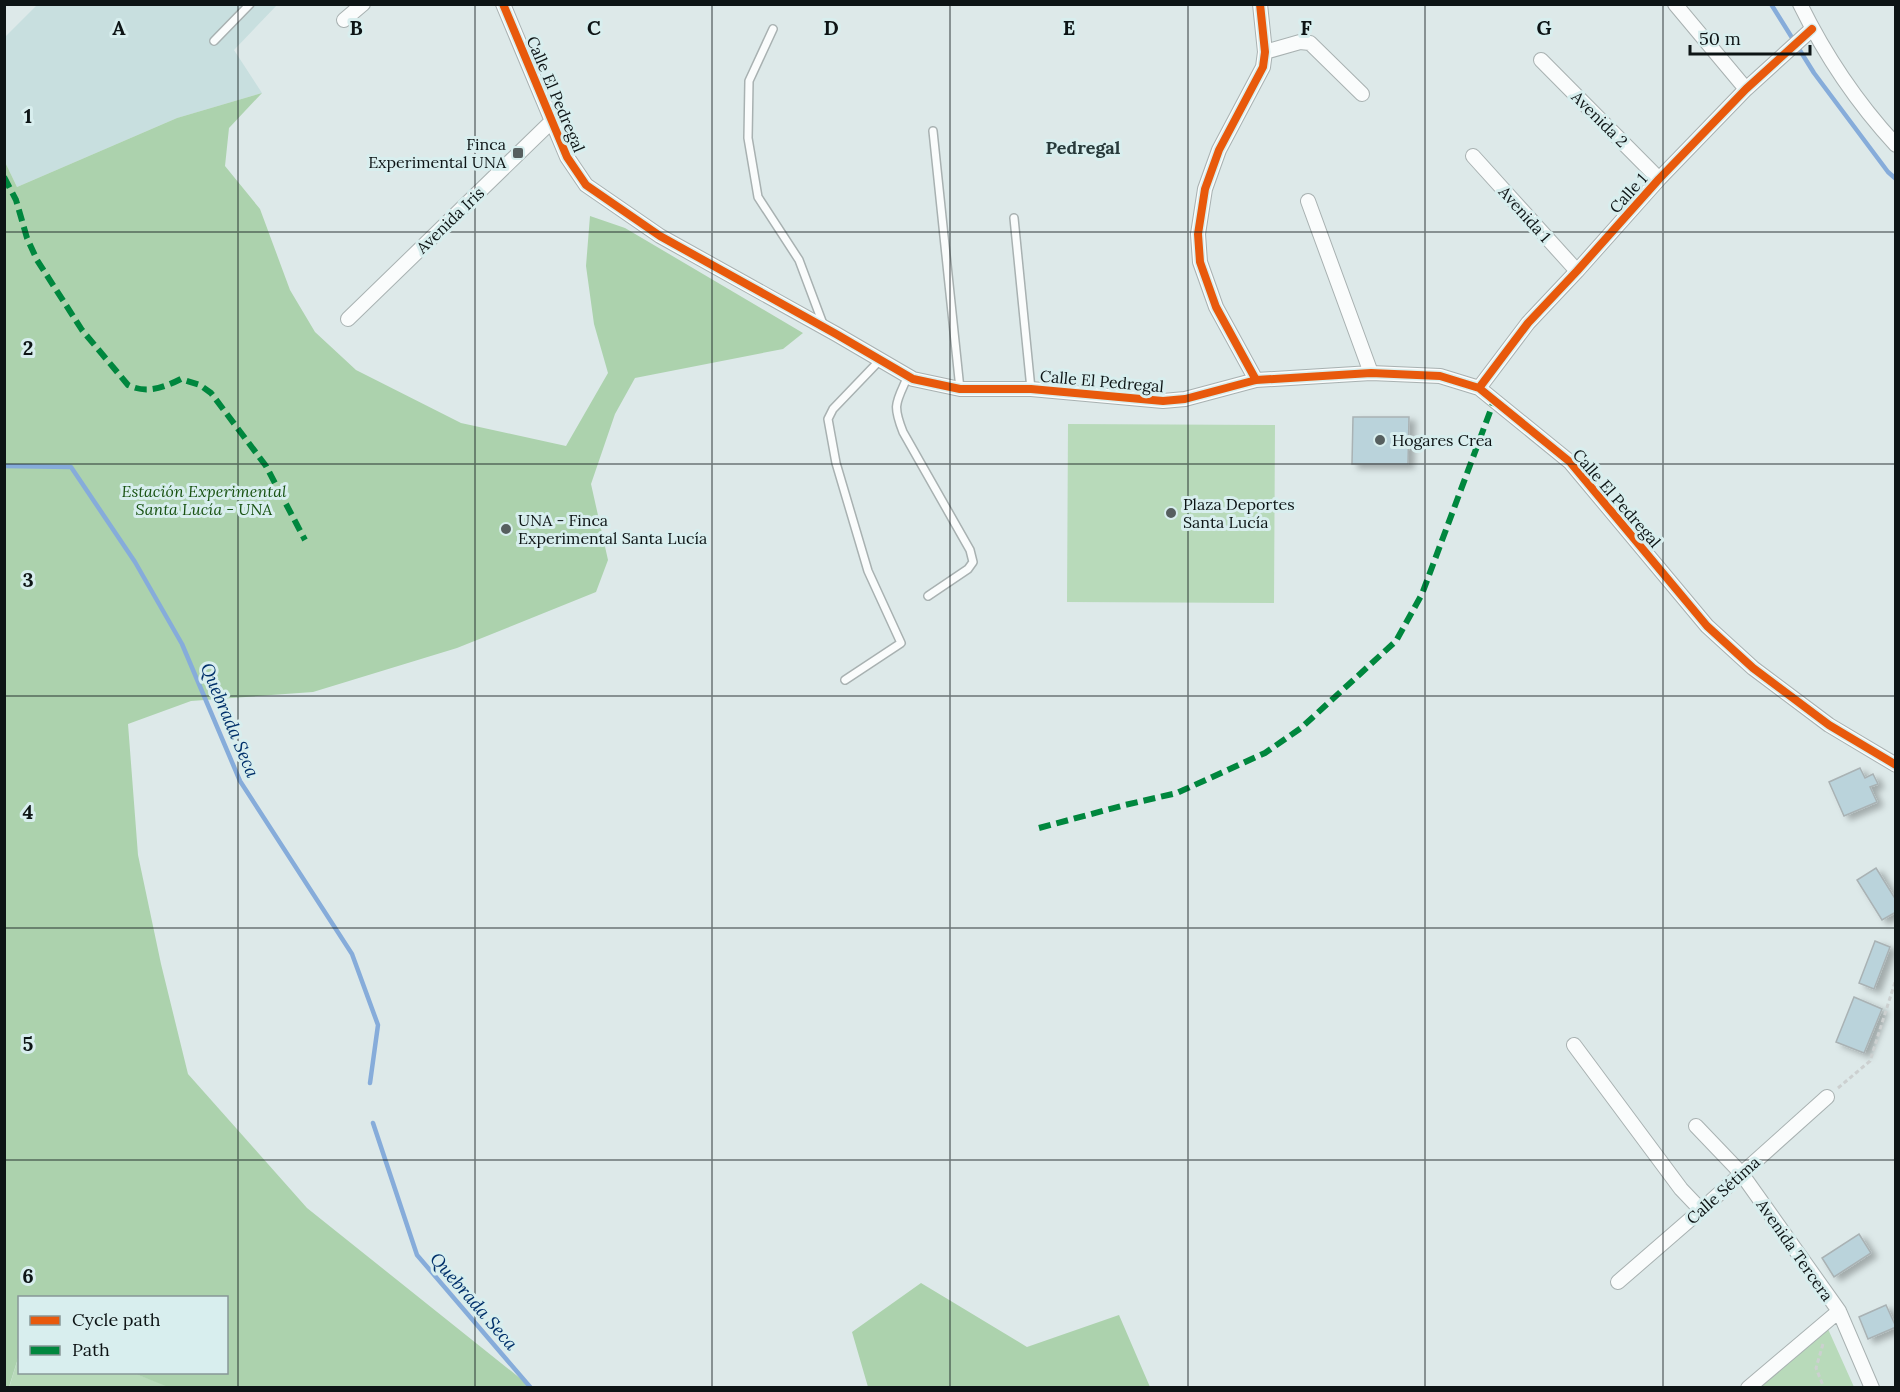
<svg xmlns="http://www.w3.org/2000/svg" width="1900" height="1392" viewBox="0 0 1900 1392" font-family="Lora,serif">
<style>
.built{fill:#c8dfdf}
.green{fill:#b8daba}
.forest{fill:#acd2ad}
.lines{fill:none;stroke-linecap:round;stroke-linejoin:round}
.stream{stroke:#86acda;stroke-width:4.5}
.building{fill:#bad3db;stroke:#a9b2b4;stroke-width:1.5;filter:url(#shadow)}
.lane-casing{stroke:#a8b1b1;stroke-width:10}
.street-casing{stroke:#a8b1b1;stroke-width:16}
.path{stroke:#ccd0d0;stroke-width:3;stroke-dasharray:4.5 3;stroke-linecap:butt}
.lane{stroke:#fafcfc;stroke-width:7}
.street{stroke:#fafcfc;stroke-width:14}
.quiet{stroke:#00873e;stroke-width:6;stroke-dasharray:12 6;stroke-linecap:butt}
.cycleway-casing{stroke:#d8eeee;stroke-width:11}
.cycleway{stroke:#e8590c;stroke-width:8}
.grid{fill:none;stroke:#0d1415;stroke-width:1.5;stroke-opacity:0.55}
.poi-dot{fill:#565f5f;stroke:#d8eeee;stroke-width:2}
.labels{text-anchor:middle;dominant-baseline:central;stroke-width:6;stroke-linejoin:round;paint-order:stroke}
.street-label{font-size:16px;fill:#0d1415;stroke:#d8eeee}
.poi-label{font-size:16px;fill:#0d1415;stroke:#d8eeee;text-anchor:start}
.park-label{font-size:16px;font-style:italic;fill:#185211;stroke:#d8eeee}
.neighbourhood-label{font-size:18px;font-weight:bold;fill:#27393a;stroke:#d8eeee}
.water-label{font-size:18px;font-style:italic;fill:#00306a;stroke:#d8eeee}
.grid-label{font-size:20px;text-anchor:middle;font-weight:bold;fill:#0d1415;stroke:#d8eeee;stroke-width:6;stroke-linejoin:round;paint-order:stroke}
</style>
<defs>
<filter id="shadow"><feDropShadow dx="6" dy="4" stdDeviation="3" flood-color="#0004"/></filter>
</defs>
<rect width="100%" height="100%" fill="#dde9e9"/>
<!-- built -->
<path class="built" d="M 37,5 L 277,5 L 234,50 L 262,93 L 177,118 L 17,187 L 5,162 L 5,37 Z"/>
<!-- green -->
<path class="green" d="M 1068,424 L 1275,425 L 1274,603 L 1067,602 Z
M 1828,1329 L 1854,1387 L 1753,1387 Z
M 19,1355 L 20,1372 L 133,1373 L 171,1387 L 9,1388 Z"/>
<!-- forest -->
<path class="forest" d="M 262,93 L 229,128 L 225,166 L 260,209 L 290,290 L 315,332 L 356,370 L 461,423 L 566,446 L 608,373 L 594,324 L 586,266 L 590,216 L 625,228 L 803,333 L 783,349 L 635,378 L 615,414 L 591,484 L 608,560 L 596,592 L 457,648 L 313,692 L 191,701 L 128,724 L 138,855 L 161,964 L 188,1074 L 307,1208 L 531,1387 L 171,1388 L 133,1373 L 226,1372 L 226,1298 L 20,1298 L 19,1355 L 9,1387 L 5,1387 L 5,162 L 17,187 L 177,118 Z
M 921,1283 L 1027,1347 L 1119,1315 L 1150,1387 L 868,1387 L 852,1332 Z"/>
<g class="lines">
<!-- stream -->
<path class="stream" d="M 1771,4 L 1814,73 L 1888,172 L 1896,179
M 4,466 L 71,467 L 135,562 L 182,644 L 240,781 L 352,954 L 378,1025 L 370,1083
M 373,1123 L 417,1255 L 531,1388"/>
</g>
<!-- building -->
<path class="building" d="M 1353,417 L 1409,417 L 1408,464 L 1352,464 Z
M 1860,768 L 1865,778 L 1873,774 L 1878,784 L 1870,787 L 1877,802 L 1844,816 L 1829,782 Z
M 1876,868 L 1896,900 L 1896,912 L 1882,920 L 1857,880 Z
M 1875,941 L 1890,947 L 1874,989 L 1859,983 Z
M 1854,997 L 1882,1009 L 1864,1053 L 1836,1042 Z
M 1859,1234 L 1871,1253 L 1834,1277 L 1822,1258 Z
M 1886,1305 L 1896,1327 L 1868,1339 L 1859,1317 Z"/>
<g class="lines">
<!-- lane casing -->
<g class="lane-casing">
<path id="lane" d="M 773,29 L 749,81 L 748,138 L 758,197 L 799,260 L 823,324
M 214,41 L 250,4
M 933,131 L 960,389
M 1014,218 L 1031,389
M 908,376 C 896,403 892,404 903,432 L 970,550 L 973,562 L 968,569 L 928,596
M 845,680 L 901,643 L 868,571 L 836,463 L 828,419 L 833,409 L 881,359"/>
</g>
<!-- street casing -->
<g class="street-casing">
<path id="street" d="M 503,4 L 567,157 L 586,185 L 660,236 L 836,334 L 913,379 L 960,389 L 1031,389 L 1163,401 L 1185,399 L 1256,380 L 1371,373 L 1440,376 L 1479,388 L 1570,462 L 1707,626 L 1753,668 L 1829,725 L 1896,765
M 1675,4 L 1746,89
M 1800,4 C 1825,55 1858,104 1896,145
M 344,20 L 363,4
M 1265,52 L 1300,42 L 1310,43 L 1362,94
M 1541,60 L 1659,179
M 1473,156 L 1577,271
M 1308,201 L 1371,373
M 348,319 L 552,121
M 1256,380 L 1216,307 L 1200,262 L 1198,234 L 1205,189 L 1219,150 L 1263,67 L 1265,52 L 1260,4
M 1479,388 L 1528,323 L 1577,271 L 1659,179 L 1746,89 L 1812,29
M 1574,1045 L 1681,1189 L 1701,1210
M 1696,1126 L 1741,1173 L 1839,1311 L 1872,1388
M 1618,1282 L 1701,1210 L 1827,1097
M 1748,1388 L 1839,1311"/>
</g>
<!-- path -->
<path class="path" d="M 1838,1088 L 1870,1061 L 1896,979
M 1823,1344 L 1816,1368 L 1824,1388"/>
<!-- lane -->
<use href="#lane" class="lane"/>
<!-- street -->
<use href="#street" class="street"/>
<!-- quiet -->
<path class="quiet" d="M 4,177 L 16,200 L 27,238 L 37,260 L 82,330 L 128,385 C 146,394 163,388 181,379 L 200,385 L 211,393 L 266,466 L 305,540
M 1039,828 L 1125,805 L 1177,793 L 1265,753 L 1301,728 L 1396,641 L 1422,594 L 1494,401"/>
<!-- cycleway casing -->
<g class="cycleway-casing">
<path id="cycleway" d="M 503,4 L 567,157 L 586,185 L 660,236 L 836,334 L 913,379 L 960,389 L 1031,389 L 1163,401 L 1185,399 L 1256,380 L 1371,373 L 1440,376 L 1479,388 L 1570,462 L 1707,626 L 1753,668 L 1829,725 L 1896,765
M 1256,380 L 1216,307 L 1200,262 L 1198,234 L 1205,189 L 1219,150 L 1263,67 L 1265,52 L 1260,4
M 1479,388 L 1528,323 L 1577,271 L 1659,179 L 1746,89 L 1812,29"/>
</g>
<!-- cycleway -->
<use href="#cycleway" class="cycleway"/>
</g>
<!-- grid -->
<path class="grid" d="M 238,4 L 238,1388M 475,4 L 475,1388M 712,4 L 712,1388M 950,4 L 950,1388M 1188,4 L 1188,1388M 1425,4 L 1425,1388M 1663,4 L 1663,1388M 4,232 L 1896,232M 4,464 L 1896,464M 4,696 L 1896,696M 4,928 L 1896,928M 4,1160 L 1896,1160"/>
<!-- markers -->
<g class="poi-dot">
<rect x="512" y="147" width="12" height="12" rx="3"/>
<circle cx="1380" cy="440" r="6"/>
<circle cx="1171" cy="513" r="6"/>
<circle cx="506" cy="529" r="6"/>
</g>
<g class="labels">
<!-- street labels -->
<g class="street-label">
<text transform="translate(556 94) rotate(67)">Calle El Pedregal</text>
<text transform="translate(1600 119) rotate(45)">Avenida 2</text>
<text transform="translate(1628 193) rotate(-48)">Calle 1</text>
<text transform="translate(1525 214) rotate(48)">Avenida 1</text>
<text transform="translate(450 220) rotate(-44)">Avenida Iris</text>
<text transform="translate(1102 381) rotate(5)">Calle El Pedregal</text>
<text transform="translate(1617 498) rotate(49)">Calle El Pedregal</text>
<text transform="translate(1723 1190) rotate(-42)">Calle Sétima</text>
<text transform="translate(1795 1250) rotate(55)">Avenida Tercera</text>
</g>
<!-- poi labels -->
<g class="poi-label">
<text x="506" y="144" text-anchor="end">Finca<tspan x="506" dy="18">Experimental UNA</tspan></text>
<text x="1392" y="440">Hogares Crea</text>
<text x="1183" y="504">Plaza Deportes<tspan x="1183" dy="18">Santa Lucía</tspan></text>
<text x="518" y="520">UNA - Finca<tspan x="518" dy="18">Experimental Santa Lucía</tspan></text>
</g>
<!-- park labels -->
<g class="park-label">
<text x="204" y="491">Estación Experimental<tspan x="204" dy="18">Santa Lucía - UNA</tspan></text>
</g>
<!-- neighbourhood labels -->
<g class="neighbourhood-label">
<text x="1083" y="147">Pedregal</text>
</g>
<!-- water labels -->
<g class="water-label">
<text transform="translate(230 720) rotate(67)">Quebrada Seca</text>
<text transform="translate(474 1301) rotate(49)">Quebrada Seca</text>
</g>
</g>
<g class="grid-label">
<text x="119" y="35">A</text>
<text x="356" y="35">B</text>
<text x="594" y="35">C</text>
<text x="831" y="35">D</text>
<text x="1069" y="35">E</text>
<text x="1306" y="35">F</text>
<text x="1544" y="35">G</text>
<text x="28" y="123">1</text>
<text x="28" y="355">2</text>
<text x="28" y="587">3</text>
<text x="28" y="819">4</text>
<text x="28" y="1051">5</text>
<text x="28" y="1283">6</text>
</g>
<!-- border -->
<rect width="1900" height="1392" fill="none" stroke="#0d1415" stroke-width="12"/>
<!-- legend -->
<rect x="18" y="1296" width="210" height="78" fill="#d8eeee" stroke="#879797" stroke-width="1.5"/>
<rect x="30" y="1316" width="30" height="9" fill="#e8590c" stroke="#879797" stroke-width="1.5"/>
<text x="72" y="1326" font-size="18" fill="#0d1415">Cycle path</text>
<rect x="30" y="1346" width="30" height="9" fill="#00873e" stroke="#879797" stroke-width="1.5"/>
<text x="72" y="1356" font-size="18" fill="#0d1415">Path</text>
<!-- scale -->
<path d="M1690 45v9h120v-9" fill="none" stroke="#0d1415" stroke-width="3"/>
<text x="1699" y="45" font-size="18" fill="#0d1415" stroke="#d8eeee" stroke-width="4.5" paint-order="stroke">50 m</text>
</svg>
